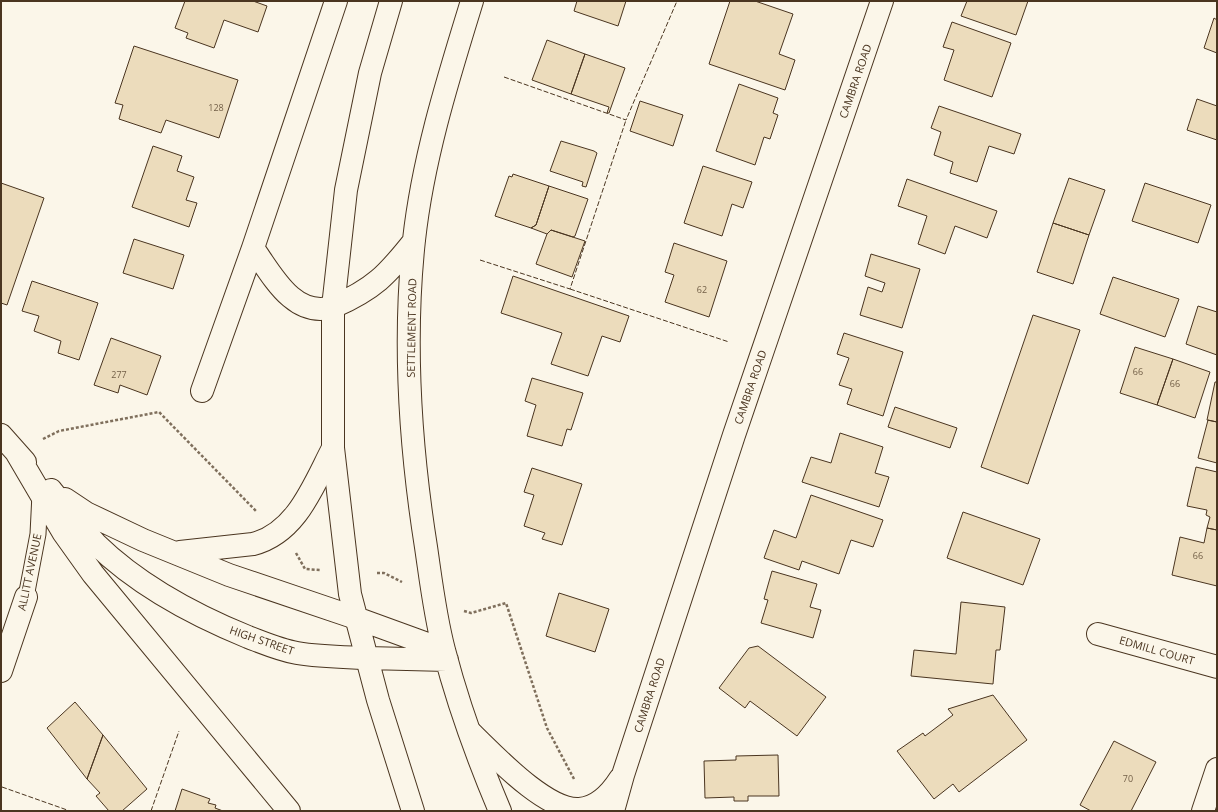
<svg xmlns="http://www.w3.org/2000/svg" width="1218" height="812" viewBox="0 0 1218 812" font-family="'Open Sans',sans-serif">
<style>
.building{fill:#ecdcbc;stroke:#4a3520}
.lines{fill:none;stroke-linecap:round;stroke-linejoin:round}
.service-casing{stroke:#4a3520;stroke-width:17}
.minor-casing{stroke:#4a3520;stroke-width:24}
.tertiary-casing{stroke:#4a3520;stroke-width:24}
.trunk-casing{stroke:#4a3520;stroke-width:24}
.path{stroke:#7f6f5c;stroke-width:2.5;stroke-dasharray:3 2;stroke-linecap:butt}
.service{stroke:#fbf6e9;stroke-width:15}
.minor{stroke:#fbf6e9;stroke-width:22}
.tertiary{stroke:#fbf6e9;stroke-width:22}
.trunk{stroke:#fbf6e9;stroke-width:22}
.fence{stroke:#4a3520;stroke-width:1;stroke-dasharray:5 2;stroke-linecap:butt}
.labels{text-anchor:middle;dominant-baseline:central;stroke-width:3;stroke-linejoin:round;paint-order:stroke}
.number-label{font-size:9px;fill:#725f47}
.street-label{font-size:11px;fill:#4a3520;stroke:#fbf6e9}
</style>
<rect width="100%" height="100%" fill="#fbf6e9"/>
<!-- building -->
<path class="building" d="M 185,1 L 253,1 L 267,6 L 258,32 L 224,20 L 214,48 L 186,38 L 188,33 L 175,28 Z
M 577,1 L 626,1 L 618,26 L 574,11 Z
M 730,1 L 755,1 L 793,14 L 779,54 L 795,60 L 785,90 L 709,64 Z
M 967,1 L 1028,1 L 1016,35 L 961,16 Z
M 1214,18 L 1217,20 L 1217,53 L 1204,48 Z
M 952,22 L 1011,43 L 992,97 L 944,80 L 954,50 L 943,47 Z
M 547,40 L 585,54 L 571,94 L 532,80 Z
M 134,46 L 238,80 L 219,138 L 166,120 L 161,133 L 119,119 L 123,105 L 115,103 Z
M 585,54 L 625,68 L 609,113 L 607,113 L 609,107 L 571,94 Z
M 739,84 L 778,98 L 773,113 L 778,115 L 770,139 L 764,137 L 755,165 L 716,151 Z
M 1197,99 L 1217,106 L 1217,140 L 1187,130 Z
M 640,101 L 683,115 L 673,146 L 630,131 Z
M 939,106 L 1021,134 L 1014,154 L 989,146 L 977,182 L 950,173 L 953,162 L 934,155 L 941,132 L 931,128 Z
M 561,141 L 594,151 L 597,153 L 586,187 L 582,186 L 583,182 L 550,171 Z
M 153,146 L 182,156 L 177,171 L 194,177 L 186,200 L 197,203 L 189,227 L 132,207 Z
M 703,166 L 752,182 L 743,208 L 732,204 L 722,236 L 684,223 Z
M 513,174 L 549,186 L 536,225 L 531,228 L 495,216 L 509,176 L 512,177 Z
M 1069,178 L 1105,190 L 1089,235 L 1053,223 Z
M 907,179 L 997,211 L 987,238 L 955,226 L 945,254 L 918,244 L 927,216 L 898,206 Z
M 1,183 L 44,198 L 7,305 L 1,303 Z
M 1145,183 L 1211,205 L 1198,243 L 1132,221 Z
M 549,186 L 588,199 L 575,236 L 573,237 L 551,230 L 547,234 L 531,228 L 536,225 Z
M 1053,223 L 1089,235 L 1073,284 L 1037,272 Z
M 551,230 L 585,241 L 572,277 L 536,264 L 547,234 Z
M 134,239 L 184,255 L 173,289 L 123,273 Z
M 674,243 L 727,261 L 709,317 L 665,302 L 674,275 L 665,272 Z
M 871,254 L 920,269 L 902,328 L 860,315 L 868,287 L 882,292 L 885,283 L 865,276 Z
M 513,276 L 629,316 L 620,342 L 602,336 L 588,376 L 551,364 L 562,333 L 501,313 Z
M 1113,277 L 1179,299 L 1165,337 L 1100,314 Z
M 32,281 L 98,303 L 79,360 L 58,353 L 61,341 L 34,331 L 39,316 L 22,311 Z
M 1198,306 L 1217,312 L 1217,355 L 1186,344 Z
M 1033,315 L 1080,330 L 1028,484 L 981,467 Z
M 844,333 L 903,352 L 883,416 L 847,404 L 852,389 L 839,385 L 849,358 L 837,354 Z
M 111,338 L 161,356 L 147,395 L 120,385 L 118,393 L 94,385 Z
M 1135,347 L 1173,359 L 1157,405 L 1120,393 Z
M 1173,359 L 1210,372 L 1195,418 L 1157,405 Z
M 532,378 L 583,393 L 571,430 L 567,429 L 562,446 L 527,436 L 536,405 L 525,401 Z
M 1215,382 L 1217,382 L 1217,422 L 1207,420 Z
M 895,407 L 957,428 L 950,448 L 888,427 Z
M 1208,420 L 1217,422 L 1217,463 L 1198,458 Z
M 840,433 L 883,447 L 875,473 L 889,477 L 879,507 L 802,482 L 811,457 L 831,463 Z
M 1196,467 L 1217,472 L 1217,530 L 1207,528 L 1210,517 L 1206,515 L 1207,510 L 1187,506 Z
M 532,468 L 582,484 L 562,545 L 542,539 L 545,533 L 524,526 L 534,495 L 524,492 Z
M 811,495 L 883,520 L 873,547 L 851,540 L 839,574 L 802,561 L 799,570 L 764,558 L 774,530 L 796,538 Z
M 963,512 L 1040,539 L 1023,585 L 947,558 Z
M 1207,528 L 1217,530 L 1217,586 L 1172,575 L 1180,537 L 1204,543 Z
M 772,571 L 817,584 L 810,607 L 821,610 L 813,638 L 761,623 L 768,600 L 764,599 Z
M 559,593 L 609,609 L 595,652 L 546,636 Z
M 961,602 L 1005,607 L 1000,650 L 996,650 L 993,684 L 911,676 L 914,650 L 956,654 Z
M 758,646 L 826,697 L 797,736 L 750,701 L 745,708 L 719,688 L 749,648 Z
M 993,695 L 1027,740 L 959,792 L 953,784 L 934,799 L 897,751 L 923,733 L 925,736 L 953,715 L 948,709 Z
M 75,702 L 103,735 L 87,779 L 47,728 Z
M 103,735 L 147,789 L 122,811 L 109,811 L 96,796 L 100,793 L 87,779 Z
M 1114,741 L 1156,762 L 1131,811 L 1091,811 L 1080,805 Z
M 778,755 L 779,796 L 748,796 L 748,801 L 734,801 L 734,797 L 705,798 L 704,761 L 736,760 L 736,756 Z
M 182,789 L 210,799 L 208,803 L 216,805 L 215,808 L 223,811 L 175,811 Z"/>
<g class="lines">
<!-- service casing -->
<g class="service-casing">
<path id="service" d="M 26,597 L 38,534 L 40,494"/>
</g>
<!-- minor casing -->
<g class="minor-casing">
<path id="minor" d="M 253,248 C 272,275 294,319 333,307
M 202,391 L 253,248 L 336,1
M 1098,634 L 1217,667
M 1,671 L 26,597
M 471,733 C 494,755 546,811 579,809 C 597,808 611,793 620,779
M 613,811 L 623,775 L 734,435 L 882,1
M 1203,811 L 1217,769"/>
</g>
<!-- tertiary casing -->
<g class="tertiary-casing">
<path id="tertiary" d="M 1,435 L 25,462
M 16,452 L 63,532 L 93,574 L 289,811
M 51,490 C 66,509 80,527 96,544 C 138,585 194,615 248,637 C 264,643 280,650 297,653 C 320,657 344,657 367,658
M 65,499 L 86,513 L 143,540 L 229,575 L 356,618
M 180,552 L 253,544 C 297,533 314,484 333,448"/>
</g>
<!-- trunk casing -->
<g class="trunk-casing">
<path id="trunk" d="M 391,1 L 370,73 L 346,190 L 333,307 L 333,448 L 350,594 L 378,700 L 413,811
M 472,1 C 448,79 423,158 414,240 C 403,342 410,446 426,547 C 431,581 435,616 444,650 C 458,704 478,759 500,811
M 333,307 C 374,289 387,275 414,241
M 356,618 L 444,650
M 367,658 L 447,660"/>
</g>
<!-- path -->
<path class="path" d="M 43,439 L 59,431 L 159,412 L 257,512
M 296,553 L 305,569 L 320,570
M 377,573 L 384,573 L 402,582
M 464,611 L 471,613 L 506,603 L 547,728 L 574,779"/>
<!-- service -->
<use href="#service" class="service"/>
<!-- minor -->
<use href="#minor" class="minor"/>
<!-- tertiary -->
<use href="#tertiary" class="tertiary"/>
<!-- trunk -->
<use href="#trunk" class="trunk"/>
<!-- fence -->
<path class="fence" d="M 504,77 L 626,120 L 677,1
M 480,260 L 570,289 L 626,120
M 570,289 L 729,342
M 2,787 L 70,811
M 151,811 L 179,731"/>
</g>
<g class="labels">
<!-- number labels -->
<g class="number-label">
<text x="216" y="107">128</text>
<text x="702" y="289">62</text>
<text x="1138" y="371">66</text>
<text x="119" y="374">277</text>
<text x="1175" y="383">66</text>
<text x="1198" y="555">66</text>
<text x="1128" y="778">70</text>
</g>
<!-- street labels -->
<g class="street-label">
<text transform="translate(855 81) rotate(-71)">CAMBRA ROAD</text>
<text transform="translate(411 328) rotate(-89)">SETTLEMENT ROAD</text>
<text transform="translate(750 387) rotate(-71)">CAMBRA ROAD</text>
<text transform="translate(29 572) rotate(-78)">ALLITT AVENUE</text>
<text transform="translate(262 640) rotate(19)">HIGH STREET</text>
<text transform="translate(1157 650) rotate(16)">EDMILL COURT</text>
<text transform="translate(649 695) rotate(-72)">CAMBRA ROAD</text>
</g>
</g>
<!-- border -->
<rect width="1218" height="812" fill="none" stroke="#4a3520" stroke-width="4"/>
</svg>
